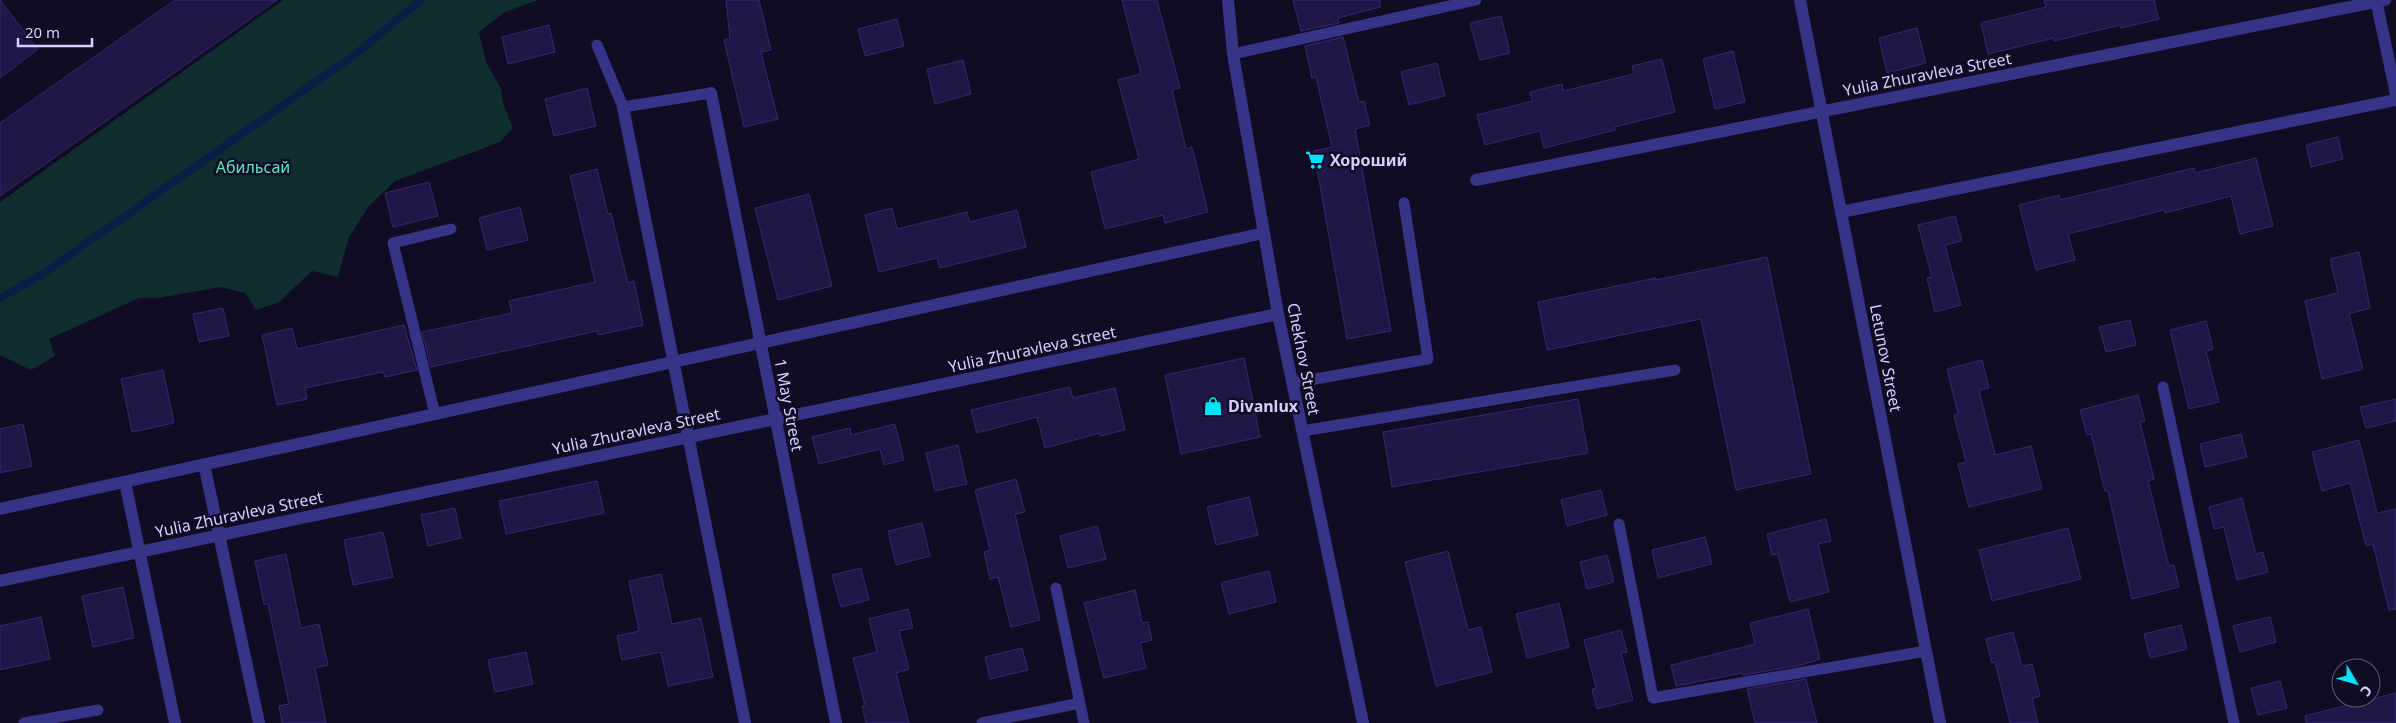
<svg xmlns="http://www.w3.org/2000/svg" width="2396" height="723" viewBox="0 0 2396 723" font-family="'Noto Sans',sans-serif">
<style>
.green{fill:#0f2e2d}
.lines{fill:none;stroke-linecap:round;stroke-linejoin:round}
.stream{stroke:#082047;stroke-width:8}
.building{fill:#201746;stroke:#362774}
.service{stroke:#363486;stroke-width:11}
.minor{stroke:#363486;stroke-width:12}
.tertiary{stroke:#363486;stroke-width:12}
.labels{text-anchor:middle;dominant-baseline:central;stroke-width:5;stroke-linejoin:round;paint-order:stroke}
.street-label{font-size:16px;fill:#d4cfff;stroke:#100c24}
.poi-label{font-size:16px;font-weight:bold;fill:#d4cfff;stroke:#100c24;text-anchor:start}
.park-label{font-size:16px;fill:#52e8c1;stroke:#100c24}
</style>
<rect width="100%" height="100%" fill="#100c24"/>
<!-- green -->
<path class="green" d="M 283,0 L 538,0 L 505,12 L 479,32 L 486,62 L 501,89 L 503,103 L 513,128 L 500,142 L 395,181 L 369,206 L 349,237 L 338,277 L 312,271 L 279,302 L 256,310 L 245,293 L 220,287 L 159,298 L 139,298 L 49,339 L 55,356 L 31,370 L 0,355 L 0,202 Z"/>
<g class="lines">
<!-- stream -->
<path class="stream" d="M 0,298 L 44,273 L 357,53 L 421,0"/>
</g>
<!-- building -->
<path class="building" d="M 0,0 L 38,49 L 0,78 Z
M 175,0 L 277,0 L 0,196 L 0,123 Z
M 726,0 L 759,0 L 771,50 L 761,52 L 778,119 L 744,127 L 724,40 L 730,38 Z
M 1122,0 L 1157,0 L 1180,88 L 1172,90 L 1186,149 L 1192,147 L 1208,212 L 1165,223 L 1163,215 L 1105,229 L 1091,172 L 1139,159 L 1118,80 L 1141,74 Z
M 1293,0 L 1380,0 L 1380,7 L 1338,18 L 1339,23 L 1301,31 Z
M 2044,0 L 2154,0 L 2159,19 L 2121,28 L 2120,25 L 2054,41 L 2054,38 L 1988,54 L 1981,23 L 2046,7 Z
M 1501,16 L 1510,53 L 1480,60 L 1470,23 Z
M 897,19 L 904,46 L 865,56 L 858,29 Z
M 549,25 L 555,52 L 508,64 L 502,37 Z
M 1917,28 L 1926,63 L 1887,73 L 1879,38 Z
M 1343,37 L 1359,102 L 1364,101 L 1370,125 L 1355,129 L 1391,331 L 1347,339 L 1314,151 L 1332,147 L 1316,77 L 1312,78 L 1305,46 Z
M 1733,51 L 1745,102 L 1715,109 L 1703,59 Z
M 1662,59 L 1675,112 L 1614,127 L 1615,130 L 1544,148 L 1540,131 L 1485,145 L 1477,115 L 1533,101 L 1530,92 L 1562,84 L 1563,91 L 1634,74 L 1632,66 Z
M 963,60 L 971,94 L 935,104 L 927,69 Z
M 1437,63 L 1445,96 L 1409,105 L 1401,72 Z
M 587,88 L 596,126 L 554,136 L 545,99 Z
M 2338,137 L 2343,159 L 2311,167 L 2306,145 Z
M 2256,158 L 2273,226 L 2240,234 L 2231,196 L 2165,213 L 2164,210 L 2068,234 L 2075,260 L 2036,270 L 2019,205 L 2059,195 L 2060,200 L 2194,168 L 2195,173 Z
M 597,169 L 608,214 L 611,213 L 628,283 L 634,281 L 643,325 L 598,335 L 597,331 L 431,367 L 422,332 L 512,313 L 509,301 L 595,282 L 570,176 Z
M 429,182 L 438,216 L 393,227 L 385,193 Z
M 809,194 L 832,286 L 778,300 L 755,208 Z
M 520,207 L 528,240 L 487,250 L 479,218 Z
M 892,208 L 897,229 L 967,212 L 970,222 L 1017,210 L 1026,247 L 940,268 L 937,258 L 879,272 L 865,215 Z
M 1955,216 L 1962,241 L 1945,245 L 1961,305 L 1935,312 L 1927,278 L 1932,277 L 1918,225 Z
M 2359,252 L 2370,308 L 2349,314 L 2363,369 L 2322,379 L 2305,301 L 2338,293 L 2330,259 Z
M 1767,257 L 1811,474 L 1736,490 L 1701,319 L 1547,350 L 1538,302 L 1656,278 L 1656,280 Z
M 223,308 L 229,336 L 199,342 L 193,314 Z
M 2130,320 L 2136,345 L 2106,352 L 2099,327 Z
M 2206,321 L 2213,349 L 2206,351 L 2219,402 L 2189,409 L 2170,330 Z
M 404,325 L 417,370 L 385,377 L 383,372 L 305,388 L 307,399 L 277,405 L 262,335 L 292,328 L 297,349 Z
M 1244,358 L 1260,437 L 1181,454 L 1165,375 Z
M 1982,360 L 1989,388 L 1979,390 L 1995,455 L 2031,446 L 2042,489 L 1969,507 L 1958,464 L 1966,462 L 1954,415 L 1958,414 L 1947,369 Z
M 163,370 L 174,423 L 132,432 L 121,379 Z
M 1070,387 L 1073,398 L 1115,388 L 1125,430 L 1100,436 L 1100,433 L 1045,448 L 1037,417 L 977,433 L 971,410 Z
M 2138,395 L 2145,421 L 2140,422 L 2154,479 L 2148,481 L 2169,566 L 2174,565 L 2179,587 L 2132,599 L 2108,491 L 2105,491 L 2091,434 L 2087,435 L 2080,410 Z
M 1578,399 L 1588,453 L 1392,487 L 1383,432 Z
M 2396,399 L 2396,421 L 2366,428 L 2360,407 Z
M 23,424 L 32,466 L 0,473 L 0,429 Z
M 895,424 L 904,460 L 884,465 L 880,449 L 819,464 L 812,437 L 850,428 L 851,435 Z
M 2241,434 L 2247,457 L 2205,467 L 2200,444 Z
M 2359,440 L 2377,513 L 2396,509 L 2396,609 L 2389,610 L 2373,544 L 2366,546 L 2350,483 L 2322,491 L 2312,452 Z
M 958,445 L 967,484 L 935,491 L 926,453 Z
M 1016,479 L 1025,512 L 1015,514 L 1040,620 L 1011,627 L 998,577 L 990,579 L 984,552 L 990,550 L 975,490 Z
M 597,481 L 604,513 L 506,534 L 499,501 Z
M 1601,490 L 1607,515 L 1567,526 L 1561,500 Z
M 1249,497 L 1258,535 L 1216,545 L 1207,507 Z
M 2242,498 L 2256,554 L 2263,552 L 2268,572 L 2237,580 L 2224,527 L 2214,529 L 2209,507 Z
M 455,508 L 461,538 L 428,546 L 421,515 Z
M 1826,519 L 1831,541 L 1818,544 L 1829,592 L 1790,602 L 1778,554 L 1772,555 L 1767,534 Z
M 922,523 L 930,556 L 896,565 L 888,531 Z
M 1097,526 L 1106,559 L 1068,568 L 1060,536 Z
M 2068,528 L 2081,579 L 1992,601 L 1979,550 Z
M 383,532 L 393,577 L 353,585 L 344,540 Z
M 1705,537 L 1712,564 L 1658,578 L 1652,550 Z
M 1448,551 L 1468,630 L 1481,627 L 1492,672 L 1436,686 L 1405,562 Z
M 286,554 L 301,628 L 319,624 L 328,665 L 315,668 L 326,723 L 282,723 L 279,706 L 289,704 L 268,604 L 264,604 L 255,561 Z
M 1607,555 L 1614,582 L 1587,589 L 1580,562 Z
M 861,568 L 869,600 L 841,607 L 832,575 Z
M 1269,571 L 1276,602 L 1229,614 L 1221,583 Z
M 661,574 L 672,624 L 701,618 L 713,677 L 668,686 L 661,652 L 622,660 L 617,636 L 639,631 L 629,581 Z
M 123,587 L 134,638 L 93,647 L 82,596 Z
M 1135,590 L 1142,623 L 1148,622 L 1152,640 L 1140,643 L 1146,668 L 1104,678 L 1084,603 Z
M 1559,603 L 1569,647 L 1527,658 L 1516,614 Z
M 908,609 L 913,628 L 899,631 L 909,669 L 896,673 L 909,723 L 866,723 L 862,706 L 865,705 L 853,658 L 877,652 L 869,619 Z
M 1808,609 L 1820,659 L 1802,665 L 1743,675 L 1743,673 L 1676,686 L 1671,665 L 1755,644 L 1750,623 Z
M 41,617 L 50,659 L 0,670 L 0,626 Z
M 2270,617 L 2276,642 L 2240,652 L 2233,626 Z
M 2181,625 L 2187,649 L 2150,658 L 2144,634 Z
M 1621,630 L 1627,652 L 1621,653 L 1633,700 L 1597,709 L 1592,689 L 1596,688 L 1584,640 Z
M 2013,632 L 2022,666 L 2032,664 L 2040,696 L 2032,698 L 2038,723 L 2010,723 L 1995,662 L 1992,663 L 1986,639 Z
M 1022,648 L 1028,670 L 990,679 L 985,657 Z
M 526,652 L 533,684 L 495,692 L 488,660 Z
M 1806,679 L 1817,723 L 1755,723 L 1747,689 Z
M 2280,681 L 2287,708 L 2258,715 L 2251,688 Z
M 2396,693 L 2396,723 L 2306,723 L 2305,716 Z"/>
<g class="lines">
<!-- service -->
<path class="service" d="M 597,45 L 623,107 L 711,93
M 1233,54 L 1476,0
M 1293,383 L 1428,359 L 1404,203
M 2163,387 L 2234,723
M 435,414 L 393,243 L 451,229
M 1302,431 L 1675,370
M 1619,524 L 1653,698 L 1926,651
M 1056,588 L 1084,723
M 24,723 L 98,710
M 982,723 L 1080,703"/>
<!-- minor -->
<path class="minor" d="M 1228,0 L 1233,54 L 1278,314 L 1363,723
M 2376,0 L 2396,94
M 711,93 L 836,723
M 623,107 L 745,723
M 1476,180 L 2385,0
M 1841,212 L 2396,100
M 204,464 L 259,723
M 125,482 L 175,723
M 0,509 L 1264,233
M 0,581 L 1278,314"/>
<!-- tertiary -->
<path class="tertiary" d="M 1800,0 L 1940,723"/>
</g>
<!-- icons -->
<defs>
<g id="supermarket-bare" transform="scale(1.5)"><path d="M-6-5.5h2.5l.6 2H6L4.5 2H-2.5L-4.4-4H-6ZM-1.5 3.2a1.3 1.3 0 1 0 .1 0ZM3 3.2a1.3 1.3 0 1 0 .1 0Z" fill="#00e3fa" stroke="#100c24" stroke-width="2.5" paint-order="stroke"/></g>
<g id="shop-bare" transform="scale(1.5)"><path d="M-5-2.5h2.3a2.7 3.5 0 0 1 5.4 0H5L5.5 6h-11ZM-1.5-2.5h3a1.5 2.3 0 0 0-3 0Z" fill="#00e3fa" stroke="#100c24" stroke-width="2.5" paint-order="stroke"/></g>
</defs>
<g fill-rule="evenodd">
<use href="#supermarket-bare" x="1315" y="160"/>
<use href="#shop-bare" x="1213" y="406"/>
</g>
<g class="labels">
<!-- street labels -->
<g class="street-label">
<text transform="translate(1927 74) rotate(-11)">Yulia Zhuravleva Street</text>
<text transform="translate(1032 349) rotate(-12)">Yulia Zhuravleva Street</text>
<text transform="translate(1886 358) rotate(79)">Letunov Street</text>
<text transform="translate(1304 359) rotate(79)">Chekhov Street</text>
<text transform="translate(789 405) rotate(79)">1 May Street</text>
<text transform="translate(636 431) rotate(-12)">Yulia Zhuravleva Street</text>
<text transform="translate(239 514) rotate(-12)">Yulia Zhuravleva Street</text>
</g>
<!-- poi labels -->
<g class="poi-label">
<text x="1330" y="160">Хороший</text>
<text x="1228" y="406">Divanlux</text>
</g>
<!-- park labels -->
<g class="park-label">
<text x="253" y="167">Абильсай</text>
</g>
</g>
<!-- north arrow -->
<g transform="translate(2356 683) rotate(128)"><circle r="24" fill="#100c24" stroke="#5e5a7c"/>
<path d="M0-4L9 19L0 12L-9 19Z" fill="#00e3fa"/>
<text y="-8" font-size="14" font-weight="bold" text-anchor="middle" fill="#d4cfff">С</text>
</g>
<!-- scale -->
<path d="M18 38v8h74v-8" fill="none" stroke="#d4cfff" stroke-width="2.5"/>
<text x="25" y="38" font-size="15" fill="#d4cfff" stroke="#100c24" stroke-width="4" paint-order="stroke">20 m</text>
</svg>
